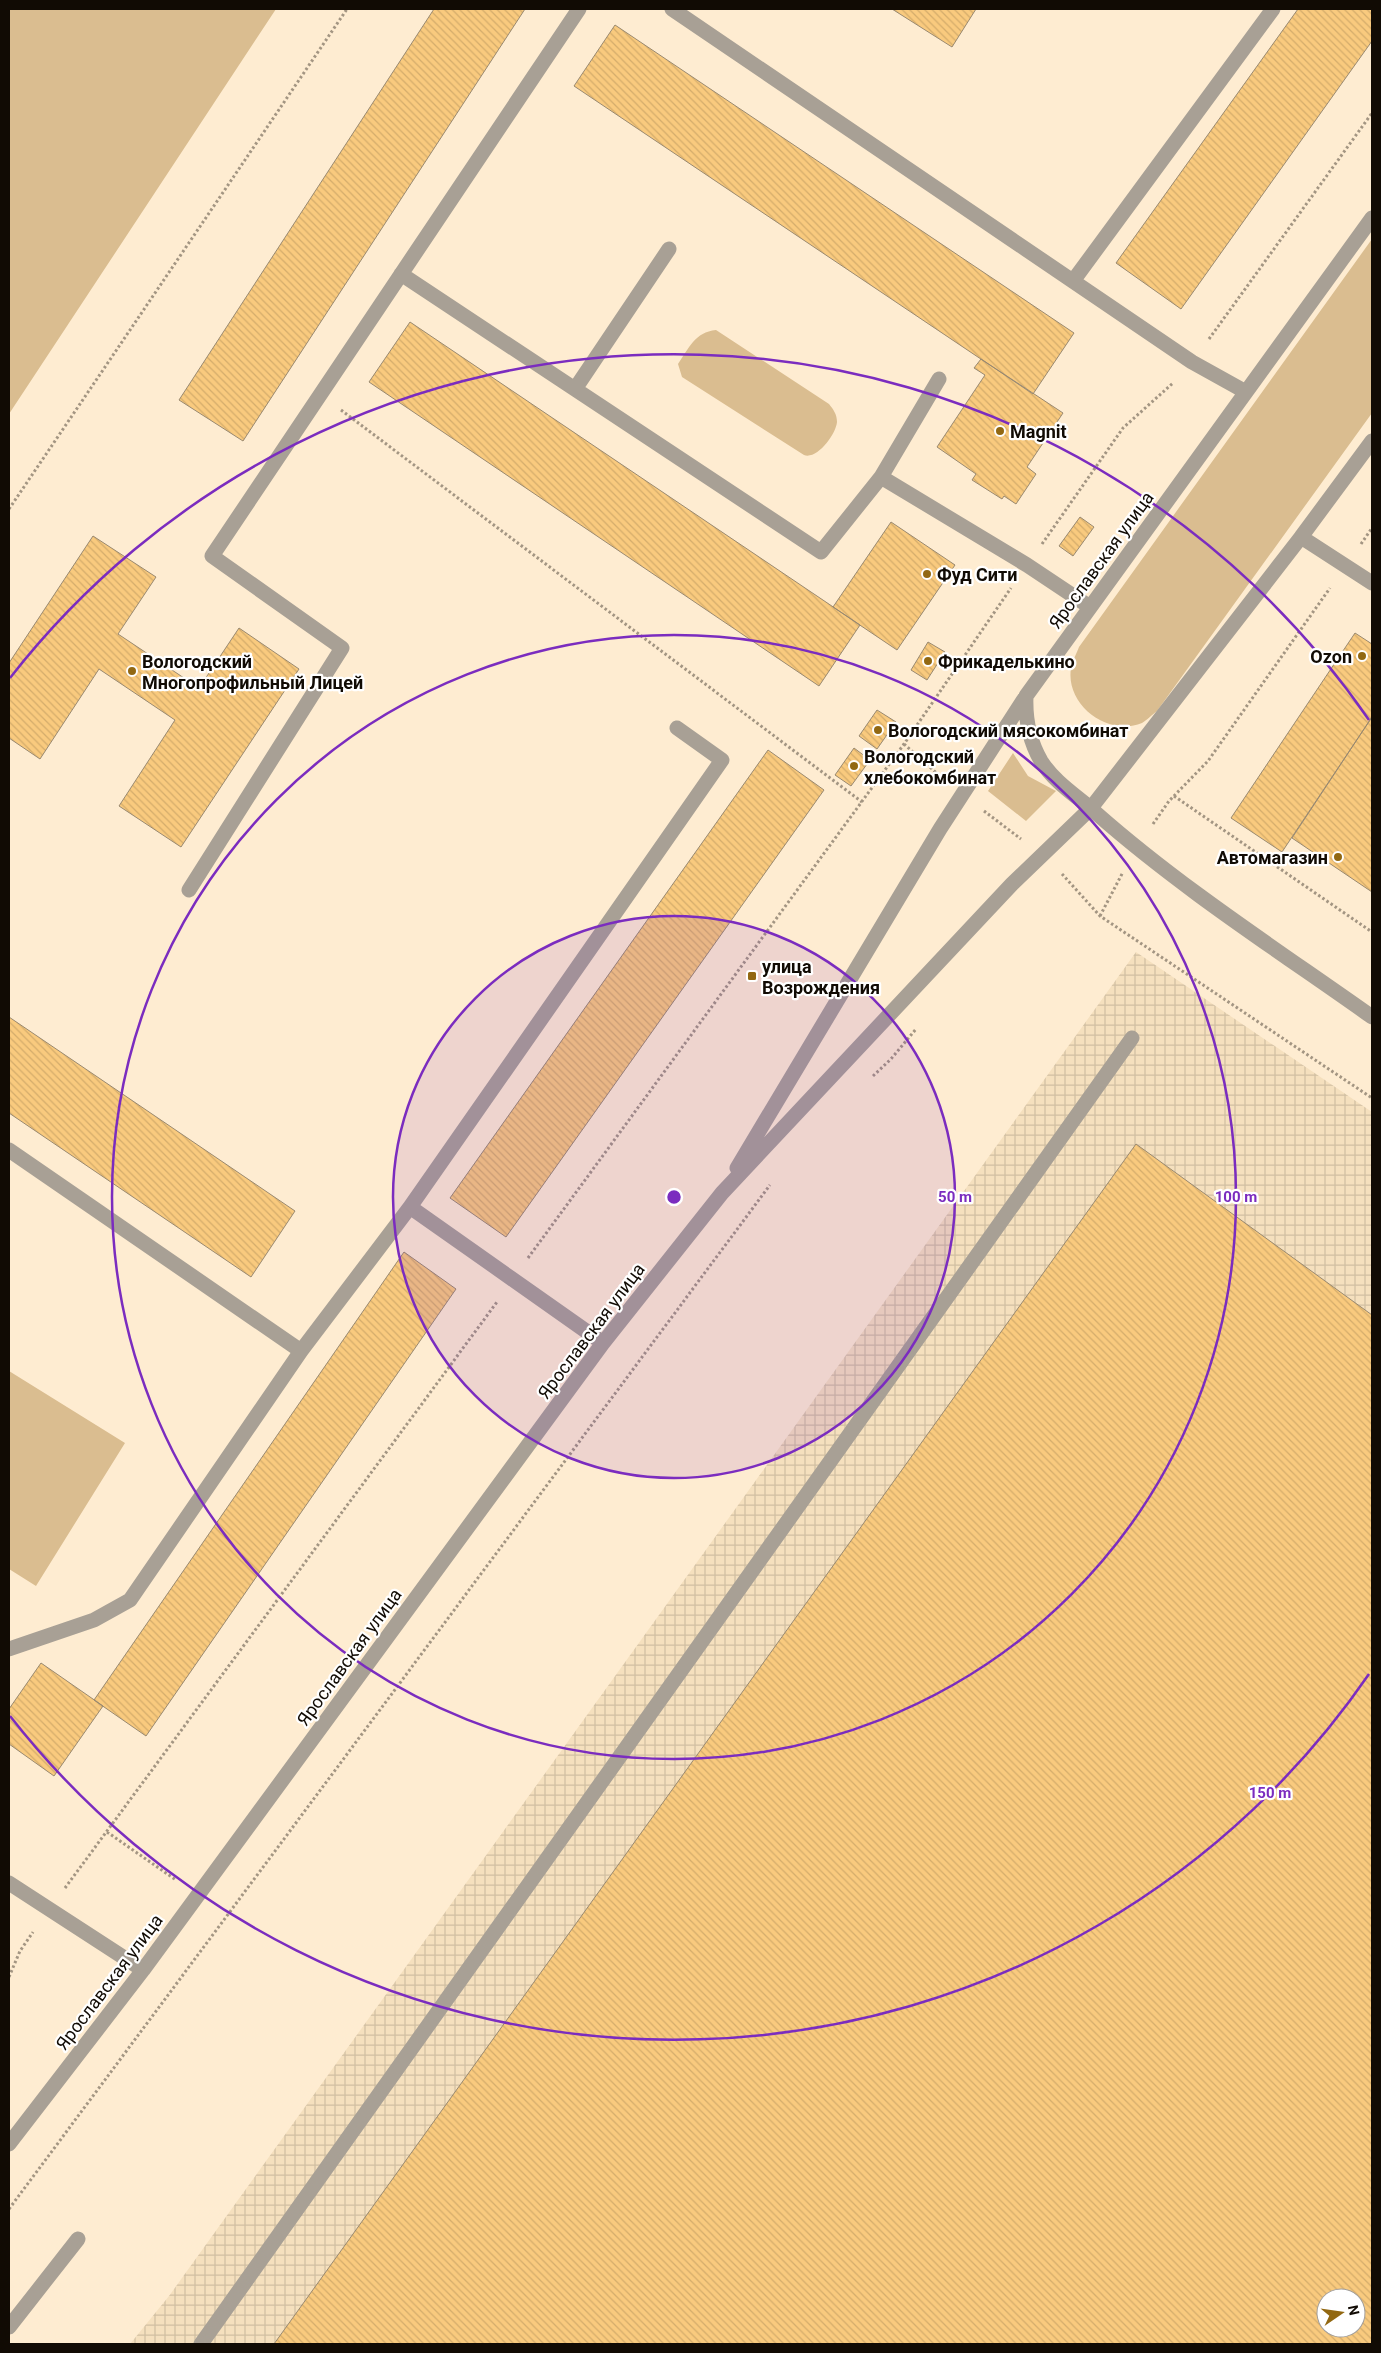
<svg xmlns="http://www.w3.org/2000/svg" width="1381" height="2353" viewBox="0 0 1381 2353" font-family="Roboto,sans-serif">
<style>
.industrial{fill:url(#industrial-grid);fill-rule:evenodd}
.green{fill:#dabd90}
.building{fill:url(#building-back-hatch);stroke:#998970;fill-rule:evenodd}
.lines{fill:none;stroke-linecap:round;stroke-linejoin:round}
.path{stroke:#a39582;stroke-width:3;stroke-dasharray:2.5 2.5;stroke-linecap:butt}
.minor{stroke:#a8a095;stroke-width:15}
.ring{fill:none;stroke:#7b2cbf;stroke-width:2.5}
.poi-dot{fill:#926812;stroke:#fff;stroke-width:2}
.labels{text-anchor:middle;dominant-baseline:central;stroke-width:4.5;stroke-linejoin:round;paint-order:stroke}
.poi-label{font-size:18px;font-weight:bold;fill:#110b04;stroke:#fff;text-anchor:start}
.street-label{font-size:18px;fill:#110b04;stroke:#fff}
.centre{fill:#7b2cbf;stroke:#fff;stroke-width:2.5}
.ring-label{font-size:15px;text-anchor:middle;font-weight:bold;fill:#7b2cbf;stroke:#fff;stroke-width:4.5;stroke-linejoin:round;paint-order:stroke}
</style>
<defs>
<pattern id="industrial-grid" width="8" height="8" patternUnits="userSpaceOnUse" patternTransform="scale(1.25)"><rect width="8" height="8" fill="#f5e0be"/><path d="M0 4h8M4 0v8" fill="none" stroke="#d1bfa2"/></pattern>
<pattern id="building-back-hatch" width="6" height="6" patternUnits="userSpaceOnUse" patternTransform="scale(1.25)"><rect width="6" height="6" fill="#f9ca7e"/><path d="M-1 5l2 2M0 0l6 6M5-1l2 2" fill="none" stroke="#d4ac6b"/></pattern>
</defs>
<rect width="100%" height="100%" fill="#feecd1"/>
<!-- industrial -->
<path class="industrial" d="M 1136,952 L 1372,1112 L 1372,2344 L 130,2344 L 169,2296 ZM 1326,2298 L 1356,2298 L 1356,2328 L 1326,2328 Z"/>
<!-- green -->
<path class="green" d="M 9,9 L 276,9 L 9,414 Z
M 1372,239 L 1372,413 L 1157,711 C 1153,714 1147,720 1142,723 C 1108,737 1065,705 1071,668 C 1072,661 1077,653 1079,647 Z
M 716,330 L 829,404 C 833,409 837,414 837,422 C 836,434 817,460 804,455 L 682,377 L 678,364 C 689,348 695,332 716,330 Z
M 1013,753 L 1028,776 L 1056,791 L 1026,821 L 988,791 Z
M 9,1371 L 125,1443 L 36,1586 L 9,1569 Z"/>
<!-- building -->
<path class="building" d="M 434,9 L 525,9 L 243,441 L 179,400 Z
M 892,9 L 976,9 L 952,47 Z
M 1298,9 L 1372,9 L 1372,41 L 1181,309 L 1116,263 Z
M 615,25 L 1074,333 L 1033,394 L 574,86 Z
M 410,322 L 860,625 L 819,686 L 369,382 Z
M 981,359 L 1063,413 L 1027,467 L 1036,474 L 1016,504 L 1004,496 L 1002,499 L 972,480 L 976,474 L 937,447 L 985,375 L 974,368 Z
M 1080,517 L 1094,527 L 1073,556 L 1059,546 Z
M 891,522 L 955,565 L 897,650 L 833,607 Z
M 93,536 L 156,577 L 118,634 L 199,688 L 239,628 L 299,669 L 181,847 L 119,806 L 175,720 L 99,669 L 40,759 L 9,738 L 9,663 Z
M 1355,633 L 1372,644 L 1372,717 L 1282,852 L 1231,818 Z
M 928,642 L 945,652 L 927,680 L 911,670 Z
M 877,710 L 896,722 L 877,749 L 859,736 Z
M 1372,717 L 1372,892 L 1292,838 Z
M 854,748 L 870,760 L 851,786 L 835,775 Z
M 768,750 L 824,790 L 506,1237 L 450,1198 Z
M 9,1017 L 295,1211 L 251,1277 L 9,1113 Z
M 1136,1144 L 1372,1315 L 1372,2344 L 274,2344 ZM 1326,2298 L 1356,2298 L 1356,2328 L 1326,2328 Z
M 404,1252 L 456,1289 L 146,1736 L 94,1700 Z
M 41,1663 L 103,1706 L 54,1776 L 9,1744 L 9,1709 Z"/>
<g class="lines">
<!-- path -->
<path class="path" d="M 1209,339 L 1372,113
M 341,410 L 862,802
M 9,509 L 347,9
M 1042,544 L 1123,428 L 1173,383
M 1361,544 L 1372,528
M 904,744 L 942,778
M 1174,796 L 1372,932
M 984,811 L 1021,839
M 1153,824 L 1169,801 L 1208,761 L 1330,588
M 1062,874 L 1100,916 L 1372,1098
M 1100,916 L 1123,872
M 873,1076 L 891,1059 L 916,1029
M 528,1258 L 904,744 L 1011,588
M 107,1832 L 176,1880
M 65,1888 L 497,1302
M 9,1977 L 20,1951 L 33,1932
M 9,2209 L 770,1185"/>
<!-- minor -->
<path class="minor" d="M 672,9 L 1192,362 L 1246,392
M 401,274 L 821,552 L 881,477 L 1027,565 L 1090,607
M 1073,281 L 1273,9
M 575,389 L 669,249
M 881,477 L 939,379
M 1301,537 L 1372,583
M 1026,696 C 1025,720 1029,740 1041,761 C 1055,783 1077,796 1096,813 C 1181,888 1279,951 1372,1017
M 189,890 L 342,648 L 212,556 L 579,9
M 9,1150 L 301,1351
M 737,1168 L 940,829 L 1026,696 L 1372,218
M 410,1207 L 722,760 L 677,728
M 9,1649 L 94,1620 L 130,1600 L 301,1351 L 410,1207 L 603,1343
M 9,1883 L 143,1970
M 9,2144 L 143,1970 L 603,1343 L 722,1193 L 1012,884 L 1091,808 L 1301,537 L 1372,441
M 9,2327 L 78,2239
M 201,2344 L 1132,1038"/>
</g>
<!-- distance rings -->
<circle cx="674" cy="1197" r="281" fill="#7b2cbf" fill-opacity=".12"/>
<g class="ring">
<circle cx="674" cy="1197" r="281"/>
<circle cx="674" cy="1197" r="562"/>
<path d="M1369 1674A843 843 0 0 1 10 1716M10 678A843 843 0 0 1 1369 720"/>
</g>
<!-- markers -->
<g class="poi-dot">
<circle cx="1000" cy="431" r="5"/>
<circle cx="927" cy="574" r="5"/>
<circle cx="1362" cy="656" r="5"/>
<circle cx="928" cy="661" r="5"/>
<circle cx="132" cy="671" r="5"/>
<circle cx="878" cy="730" r="5"/>
<circle cx="854" cy="766" r="5"/>
<circle cx="1338" cy="857" r="5"/>
<rect x="747" y="971" width="10" height="10" rx="2.5"/>
</g>
<g class="labels">
<!-- poi labels -->
<g class="poi-label">
<text x="1010" y="431">Magnit</text>
<text x="937" y="574">Фуд Сити</text>
<text x="1352" y="656" text-anchor="end">Ozon</text>
<text x="142" y="661">Вологодский<tspan x="142" dy="21">Многопрофильный Лицей</tspan></text>
<text x="938" y="661">Фрикаделькино</text>
<text x="888" y="730">Вологодский мясокомбинат</text>
<text x="864" y="756">Вологодский<tspan x="864" dy="21">хлебокомбинат</tspan></text>
<text x="1328" y="857" text-anchor="end">Автомагазин</text>
<text x="762" y="966">улица<tspan x="762" dy="21">Возрождения</tspan></text>
</g>
<!-- street labels -->
<g class="street-label">
<text transform="translate(1101 560) rotate(-54)">Ярославская улица</text>
<text transform="translate(591 1331) rotate(-53)">Ярославская улица</text>
<text transform="translate(349 1657) rotate(-54)">Ярославская улица</text>
<text transform="translate(109 1982) rotate(-53)">Ярославская улица</text>
</g>
</g>
<circle cx="674" cy="1197" r="8" class="centre"/>
<g class="ring-label">
<text x="955" y="1202">50 m</text>
<text x="1236" y="1202">100 m</text>
<text x="1270" y="1798">150 m</text>
</g>
<!-- border -->
<rect width="1381" height="2353" fill="none" stroke="#110b04" stroke-width="20"/>
<!-- north arrow -->
<g transform="translate(1341 2313) rotate(77)"><circle r="24" fill="#ffffff" stroke="#a09d9b"/>
<path d="M0-4L9 19L0 12L-9 19Z" fill="#926812"/>
<text y="-8" font-size="14" font-weight="bold" text-anchor="middle" fill="#110b04">N</text>
</g>
</svg>
